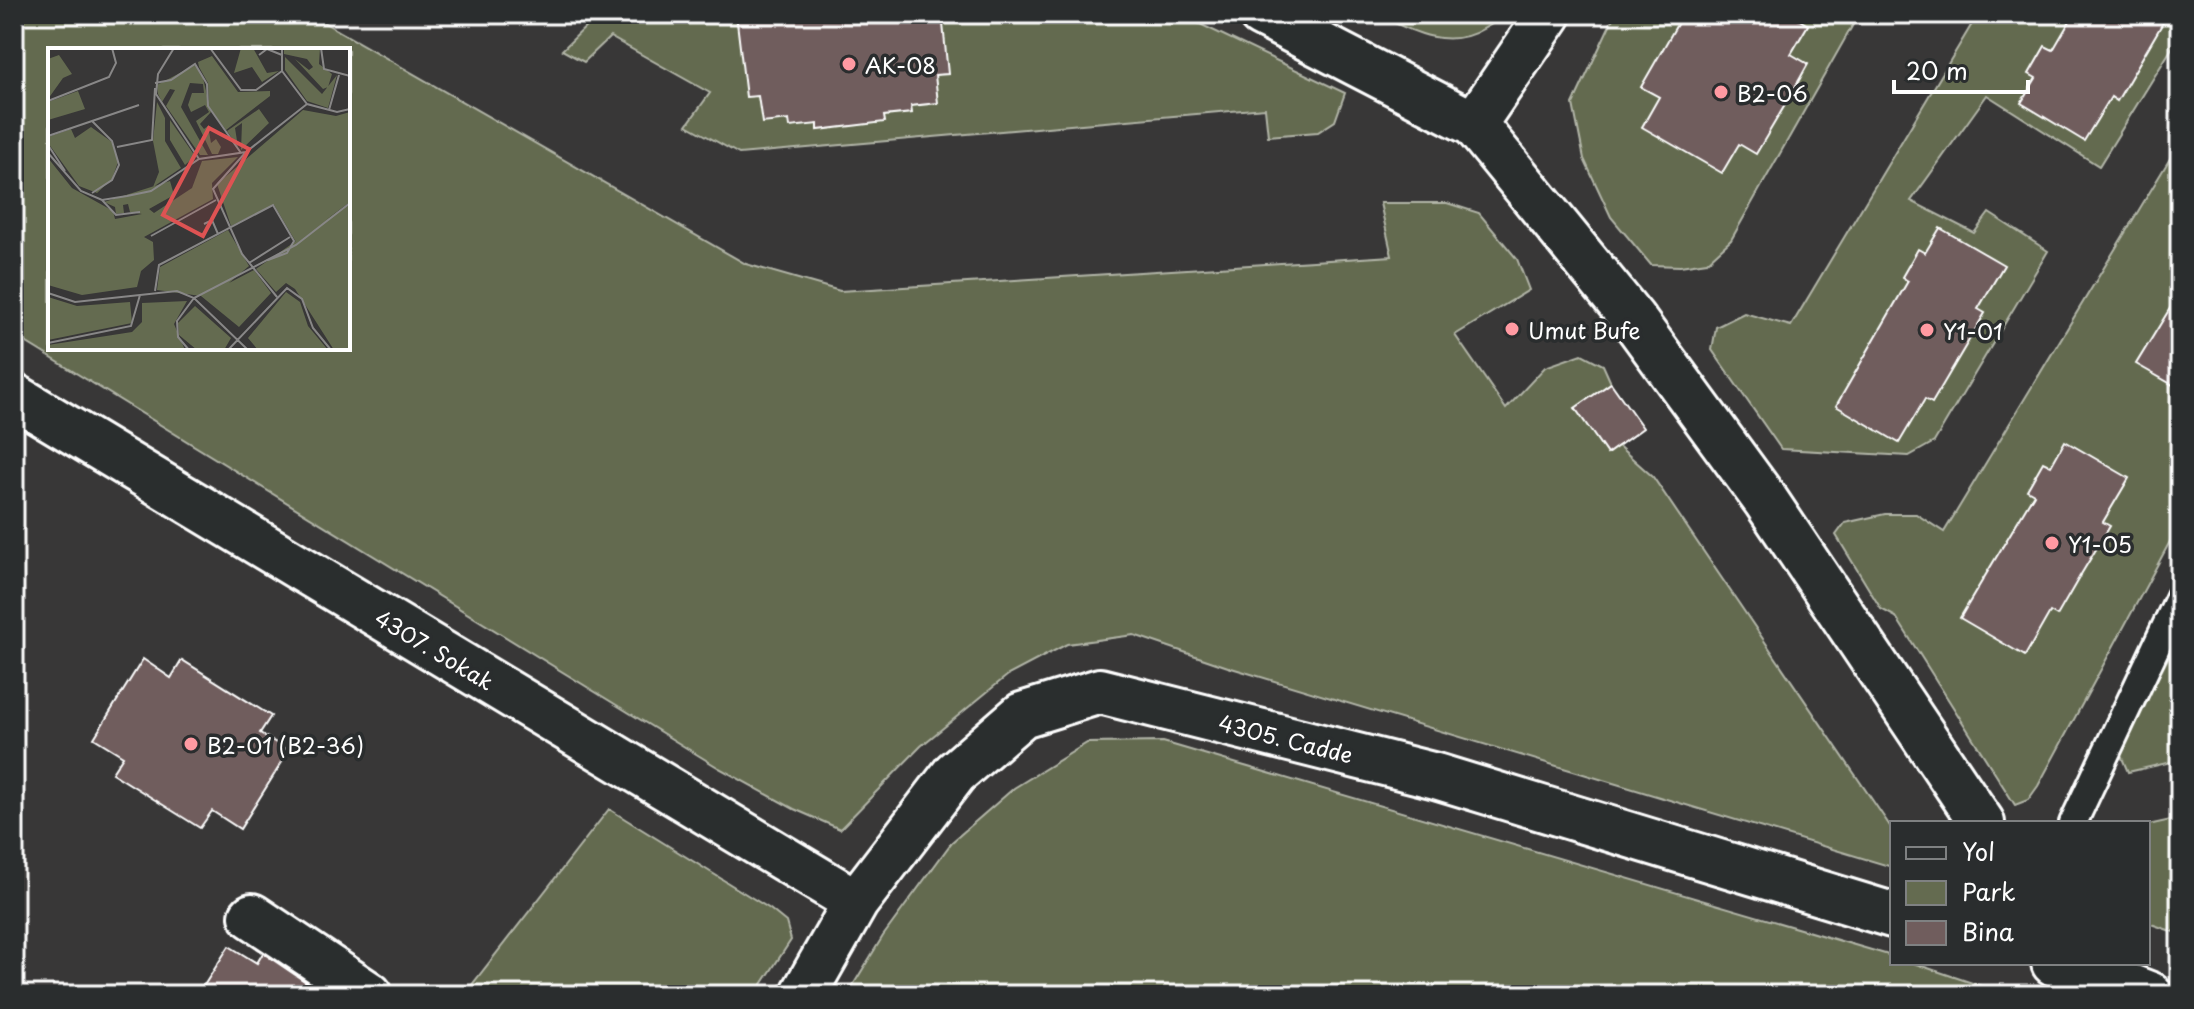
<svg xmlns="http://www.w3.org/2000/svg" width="2194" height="1009" viewBox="0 0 2194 1009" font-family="'Playpen Sans',sans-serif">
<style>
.green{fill:#646b50;stroke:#b2b5a8;stroke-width:2;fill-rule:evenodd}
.building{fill:#705d5d;stroke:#fff;stroke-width:2}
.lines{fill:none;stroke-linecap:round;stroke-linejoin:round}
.service-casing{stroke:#fff;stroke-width:32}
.minor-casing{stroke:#fff;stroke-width:50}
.service{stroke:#2a2d2e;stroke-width:26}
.minor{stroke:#2a2d2e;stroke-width:44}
.poi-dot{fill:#ff9aa2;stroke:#2a2d2e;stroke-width:3}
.labels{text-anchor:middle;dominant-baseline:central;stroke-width:7;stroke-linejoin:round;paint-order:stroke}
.poi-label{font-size:22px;fill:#fff;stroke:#2a2d2e;text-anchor:start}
.street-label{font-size:22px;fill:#fff;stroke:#2a2d2e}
.inset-road{fill:none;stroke:#888787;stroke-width:2}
.view{fill:#de5353;fill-opacity:0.15;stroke:#de5353;stroke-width:4}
.inset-edge{fill:none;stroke:#fff;stroke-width:4}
</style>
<rect width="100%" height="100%" fill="#383737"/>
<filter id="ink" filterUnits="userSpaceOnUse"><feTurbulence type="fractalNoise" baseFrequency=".0125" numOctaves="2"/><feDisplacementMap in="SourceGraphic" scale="16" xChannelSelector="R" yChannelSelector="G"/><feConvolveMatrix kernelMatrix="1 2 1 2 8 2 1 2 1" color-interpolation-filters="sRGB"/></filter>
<g filter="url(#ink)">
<!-- green -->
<path class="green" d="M 14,14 L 309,14 L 746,264 L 840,291 L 1392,256 L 1380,203 L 1447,203 L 1479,213 L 1517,259 L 1529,290 L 1455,335 L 1506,409 L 1545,367 L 1582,354 L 1603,365 L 1611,383 L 1576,408 L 1653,477 L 1892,829 L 1892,867 L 1228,667 L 1134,635 L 1067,644 L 1008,675 L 921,746 L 840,829 L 794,809 L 719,768 L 14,335 ZM 50,50 L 348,50 L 348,348 L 50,348 Z
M 599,14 L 1179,14 L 1345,93 L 1335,121 L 1318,132 L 1268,136 L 1265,108 L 739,154 L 687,125 L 710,93 L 610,37 L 584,62 L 562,50 Z
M 1376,14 L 1502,14 C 1498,22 1490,25 1483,29 C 1447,51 1409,30 1376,14 Z
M 1615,14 L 1859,14 L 1731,240 L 1707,262 L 1680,266 L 1651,265 L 1611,217 L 1584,159 L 1573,104 Z
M 1978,14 L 2180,14 L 2180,35 L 2099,166 L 1987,95 L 1911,201 L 1974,233 L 1989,213 L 2048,251 L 1934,442 L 1909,456 L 1781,449 L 1712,350 L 1716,327 L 1744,313 L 1791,326 Z
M 2180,142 L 2180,523 L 2038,786 L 2028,800 L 2015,805 L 1896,617 L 1881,609 L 1836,535 L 1845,523 L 1885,514 L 1916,514 L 1944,532 Z
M 2180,636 L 2180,760 L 2128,772 L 2119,751 Z
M 1163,742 L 1892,956 L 1892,963 L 1913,963 L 2008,995 L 847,995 L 883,936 L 952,842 L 1014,788 L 1087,743 Z
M 609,809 L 770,909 L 786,922 L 791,940 L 755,995 L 464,995 Z
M 2180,818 L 2180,934 L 2148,923 L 2148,825 Z"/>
<!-- building -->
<path class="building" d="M 736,14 L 942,14 L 948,74 L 935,75 L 938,103 L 911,106 L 912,113 L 884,116 L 885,122 L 818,130 L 818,124 L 790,127 L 789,120 L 762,123 L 758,96 L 746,97 Z
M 1683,14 L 1789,14 L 1808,25 L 1791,54 L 1808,64 L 1788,100 L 1756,154 L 1739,144 L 1722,173 L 1642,127 L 1659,97 L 1641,87 Z
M 2074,14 L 2168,14 L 2117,101 L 2111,97 L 2084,141 L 2021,103 L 2036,78 L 2029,74 L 2045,46 L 2053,50 Z
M 1940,228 L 2004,265 L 1978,309 L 1985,313 L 1932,403 L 1925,399 L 1899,443 L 1836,406 L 1908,281 L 1902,277 L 1918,249 L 1925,253 Z
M 2180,292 L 2180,389 L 2136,364 Z
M 1611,383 L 1643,428 L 1607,454 L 1575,408 Z
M 2065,441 L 2129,478 L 2103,522 L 2110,526 L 2080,576 L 2057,616 L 2050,612 L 2025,656 L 1960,618 L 2034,494 L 2027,490 L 2043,462 L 2051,466 Z
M 143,659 L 171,678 L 182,660 L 271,716 L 260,733 L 289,751 L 240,829 L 212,811 L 200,828 L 112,773 L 123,756 L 94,738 Z
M 229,946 L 257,963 L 263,953 L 325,995 L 198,995 Z"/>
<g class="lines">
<!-- service casing -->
<g class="service-casing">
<path id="service" d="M 2073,823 L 2180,596"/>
</g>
<!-- minor casing -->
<g class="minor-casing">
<path id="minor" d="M 1261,14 L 1474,124 L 1633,319 L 1766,501 L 1982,823
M 1474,124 L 1549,14
M 14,396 L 856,902
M 252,916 L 370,995
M 2054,963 L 2110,979
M 2094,963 L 2110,979 L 2151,995
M 803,995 L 856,902 L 955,773 L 1022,715 L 1100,691 L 1436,776 L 1892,915"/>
</g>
<!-- service -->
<use href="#service" class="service"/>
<!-- minor -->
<use href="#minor" class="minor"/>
</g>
</g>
<!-- markers -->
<g class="poi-dot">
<circle cx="849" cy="64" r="8"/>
<circle cx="1721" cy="92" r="8"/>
<circle cx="1512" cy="329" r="8"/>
<circle cx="1927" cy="330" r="8"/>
<circle cx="2052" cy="543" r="8"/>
<circle cx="191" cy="744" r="8"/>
</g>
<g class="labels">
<!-- poi labels -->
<g class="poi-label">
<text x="865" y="64">AK-08</text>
<text x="1737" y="92">B2-06</text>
<text x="1528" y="329">Umut Bufe</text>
<text x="1943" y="330">Y1-01</text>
<text x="2068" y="543">Y1-05</text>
<text x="207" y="744">B2-01 (B2-36)</text>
</g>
<!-- street labels -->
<g class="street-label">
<text transform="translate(435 649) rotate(31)">4307. Sokak</text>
<text transform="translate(1286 738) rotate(14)">4305. Cadde</text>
</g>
</g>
<!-- overview -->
<g transform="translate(48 48)">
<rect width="302" height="302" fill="#383737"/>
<path d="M 193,0 L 205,0 L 219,25 L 231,23 L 214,34 L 204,19 L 186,25 ZM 236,0 L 272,0 L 271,16 L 284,26 L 280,39 L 275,41 L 247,11 L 261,22 L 265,19 L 259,11 L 236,6 ZM 11,7 L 24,26 L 15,30 L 0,51 L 0,11 ZM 164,8 L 190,44 L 222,43 L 222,48 L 178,82 L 161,59 L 160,35 L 151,19 L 150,14 ZM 237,9 L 274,46 L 289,27 L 280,60 L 259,53 L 237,22 ZM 147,17 L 155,30 L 163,64 L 152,76 L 156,81 L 160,78 L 163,95 L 168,91 L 173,99 L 170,106 L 164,106 L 148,73 L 161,64 L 157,57 L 143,64 L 140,57 L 144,45 L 156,45 L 155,36 L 142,35 L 133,59 L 160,107 L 152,107 L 118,58 L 127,42 L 122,41 L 114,54 L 110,46 L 109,37 ZM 30,43 L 37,61 L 0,72 L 0,54 ZM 109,54 L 117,70 L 117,93 L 133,120 L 105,139 L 111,124 L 105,93 ZM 211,61 L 221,75 L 193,102 L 194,75 L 187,80 L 190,99 L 179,83 ZM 255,62 L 288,68 L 302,64 L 302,154 L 248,194 L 226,157 L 183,178 L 169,136 ZM 122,72 L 147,108 L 137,117 L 122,92 ZM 43,79 L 64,94 L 70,114 L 64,131 L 49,145 L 31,138 L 0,95 L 0,89 L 23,81 L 27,90 ZM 190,109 L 164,135 L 165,151 L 96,189 L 105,194 L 106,212 L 93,223 L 89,239 L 34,247 L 0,237 L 0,110 L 24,140 L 65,163 L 67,171 L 94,166 L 82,164 L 80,156 L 75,157 L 76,165 L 68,166 L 67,159 L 56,154 L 122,133 L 126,147 L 101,161 L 106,165 L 144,140 L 154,113 ZM 302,155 L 302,302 L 286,302 L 247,241 L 238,235 L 228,244 L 208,221 ZM 180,182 L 201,218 L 181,235 L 206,222 L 223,245 L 191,279 L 153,248 L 109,242 L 112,219 ZM 238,244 L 252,254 L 260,278 L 280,302 L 210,302 L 200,290 ZM 0,249 L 29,258 L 82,254 L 84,275 L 0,292 ZM 139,253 L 126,276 L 137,302 L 0,302 L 0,297 L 84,284 L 94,274 L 94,255 ZM 147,258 L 183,290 L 176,302 L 149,302 L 131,287 L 130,275 Z" fill="#646b50"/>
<path class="inset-road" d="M 126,0 L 110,26 L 108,46 L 151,111M 162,0 L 193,42 L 208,42 L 234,23M 234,0 L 234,23 L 259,56 L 289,64 L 302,61M 273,0 L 276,21 L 302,28M 211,7 L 219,1 L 234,7M 107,35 L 123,32 L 147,16 L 159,36 L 160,58 L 193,105M 0,53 L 61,29 L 68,15 L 64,0M 281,62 L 291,27M 0,88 L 91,57M 0,97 L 17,123M 69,99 L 104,92 L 107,40M 198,104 L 165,141 L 194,206 L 229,249M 0,105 L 33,143 L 54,152 L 79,148 L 103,143 L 151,111 L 198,104 L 259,56M 44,145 L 64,132 L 71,117 L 64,93 L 44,73M 54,152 L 68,167 L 92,164M 156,176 L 164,172 L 170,186M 103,188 L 168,152M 201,215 L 242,189M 107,243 L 111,217 L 225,157 L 246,193 L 239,205 L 220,212M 0,245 L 27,254 L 129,243 L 146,250 L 200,302M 0,295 L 83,278 L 92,247M 141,302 L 130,289 L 129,273 L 146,250 L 248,197 L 302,155M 180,302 L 239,240 L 254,251 L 265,280 L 283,302"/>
<path class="view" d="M 161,80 L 201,101 L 155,188 L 115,167 Z"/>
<rect width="302" height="302" class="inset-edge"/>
</g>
<!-- margin -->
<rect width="2194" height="1009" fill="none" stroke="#2a2d2e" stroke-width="48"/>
<rect x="24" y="24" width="2146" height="961" fill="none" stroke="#fff" stroke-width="3" filter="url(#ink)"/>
<!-- legend -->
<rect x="1890" y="821" width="260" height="144" fill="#2a2d2e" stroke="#7f8182" stroke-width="2"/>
<rect x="1906" y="847" width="40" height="12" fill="#2a2d2e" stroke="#7f8182" stroke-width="2"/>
<text x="1962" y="861" font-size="24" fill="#ffffff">Yol</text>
<rect x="1906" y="881" width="40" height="24" fill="#646b50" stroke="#7f8182" stroke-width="2"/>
<text x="1962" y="901" font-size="24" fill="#ffffff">Park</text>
<rect x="1906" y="921" width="40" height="24" fill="#705d5d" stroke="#7f8182" stroke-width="2"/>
<text x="1962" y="941" font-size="24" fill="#ffffff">Bina</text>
<!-- scale -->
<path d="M1894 80v12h134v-12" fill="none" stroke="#ffffff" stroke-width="4"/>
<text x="1906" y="80" font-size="24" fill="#ffffff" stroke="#2a2d2e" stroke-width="6" paint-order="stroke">20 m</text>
</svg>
